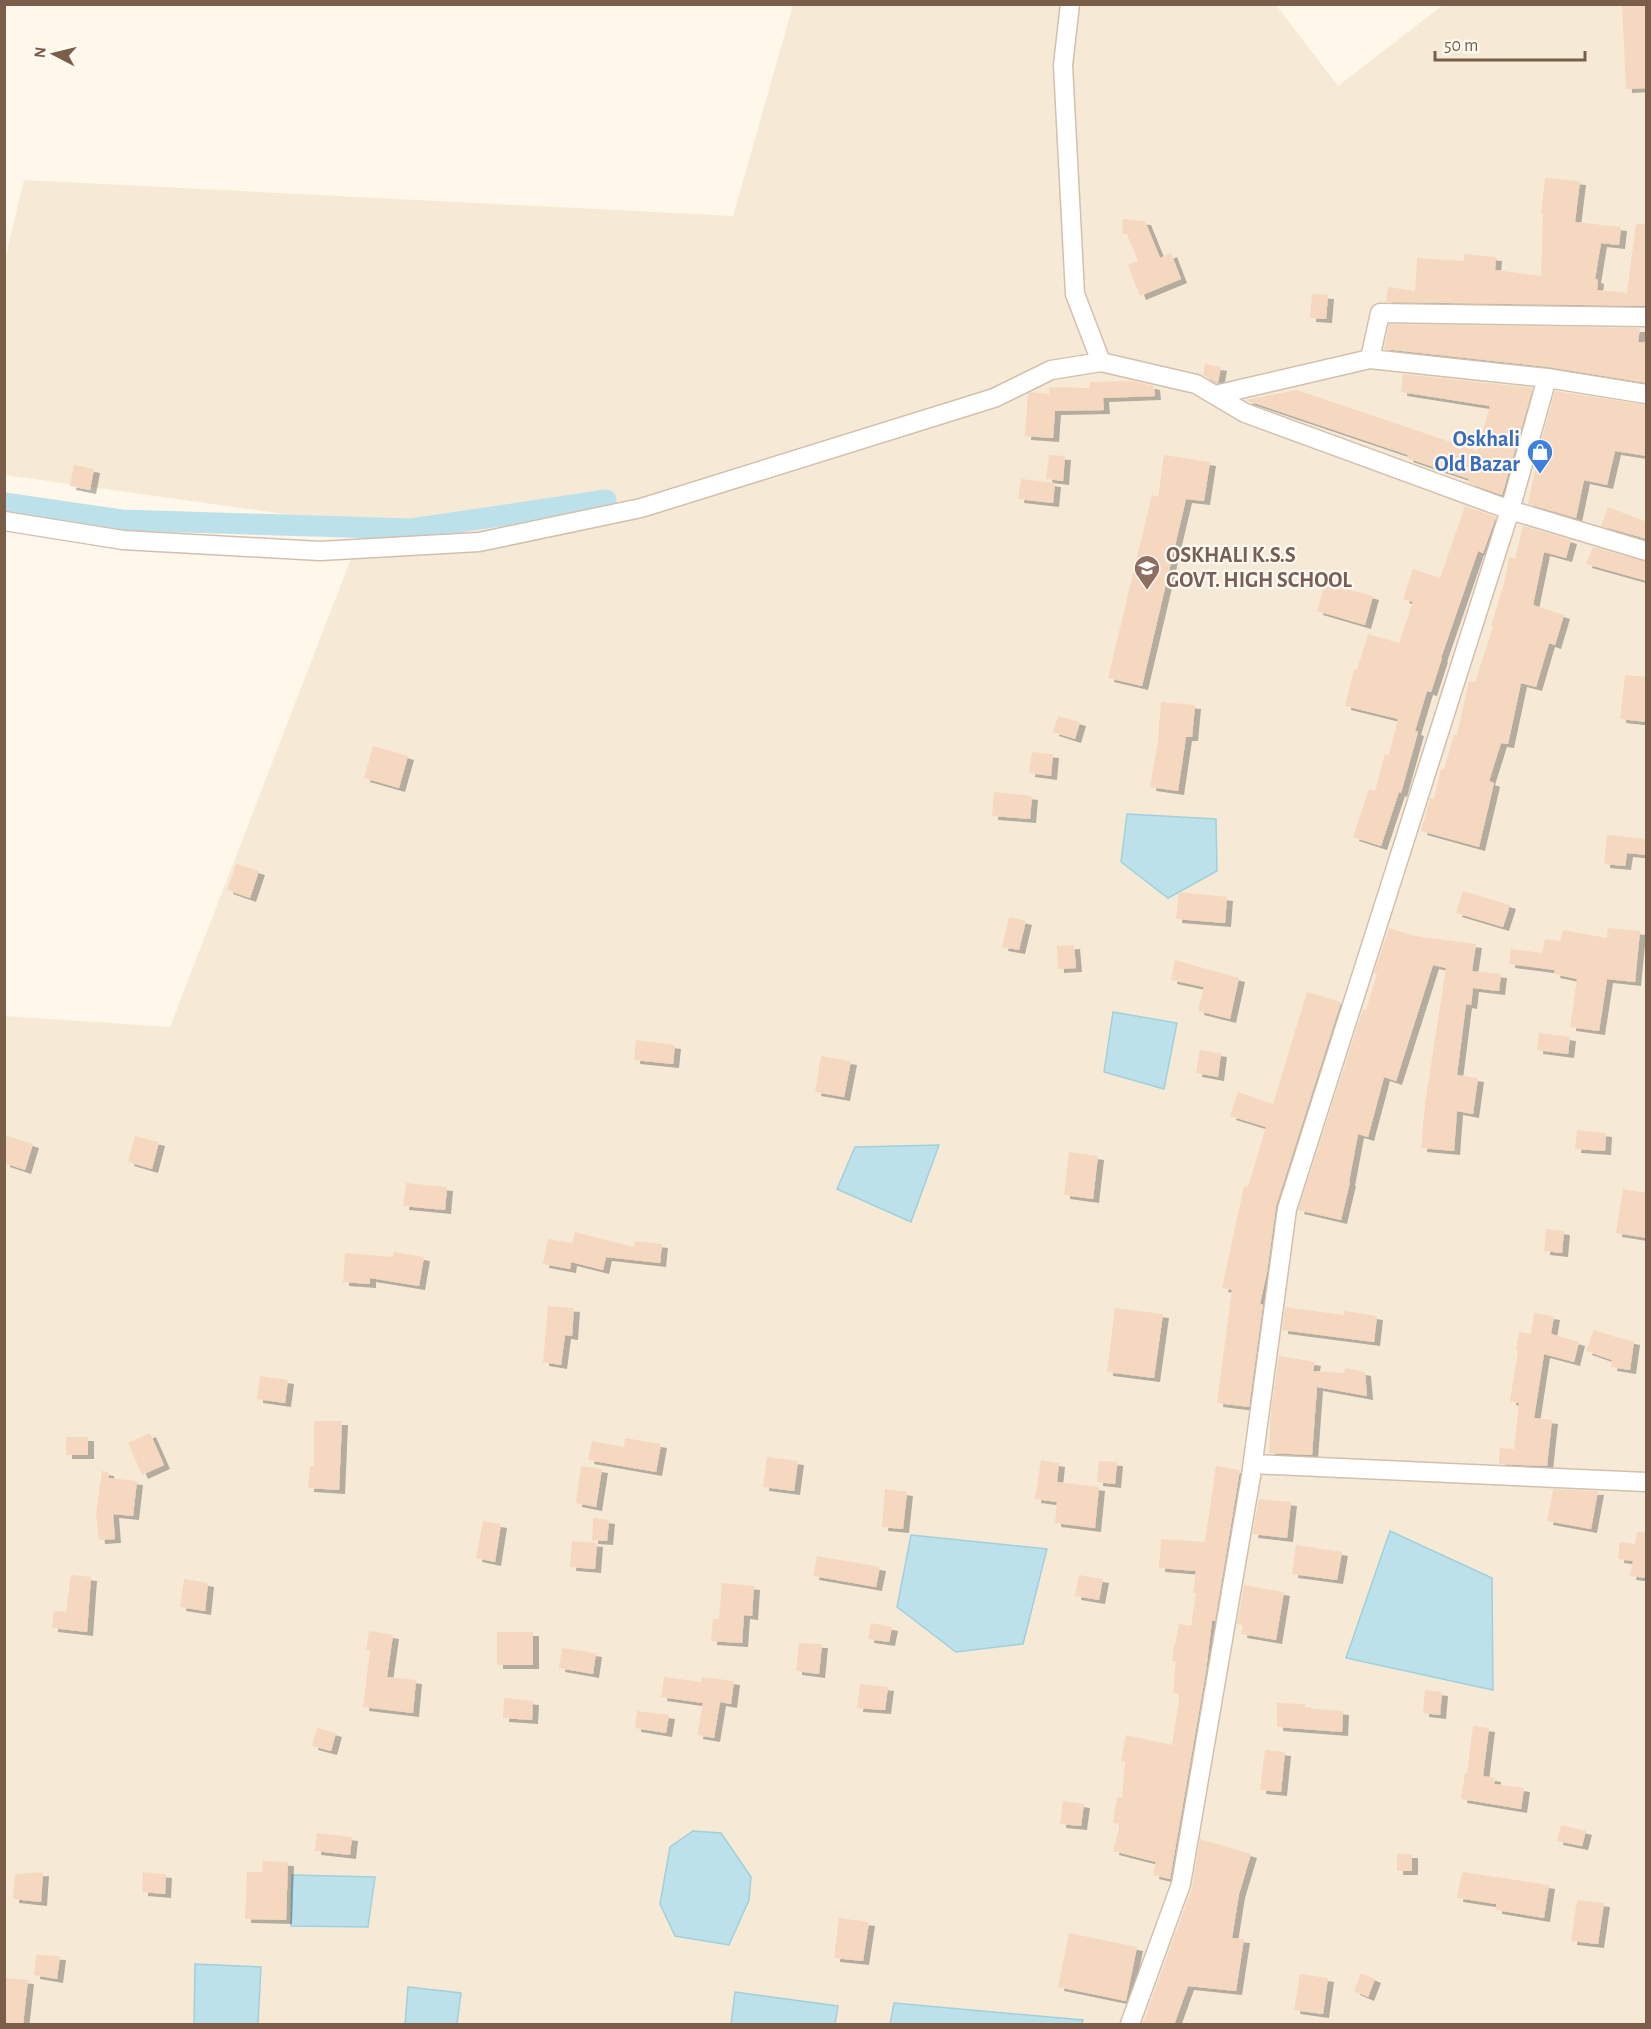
<svg xmlns="http://www.w3.org/2000/svg" width="1651" height="2029" viewBox="0 0 1651 2029" font-family="'Alegreya Sans',sans-serif">
<style>
.residential{fill:#f6ead7}
.water{fill:#bce1ea;stroke:#a1d0dc;stroke-width:1.5}
.lines{fill:none;stroke-linecap:round;stroke-linejoin:round}
.canal{stroke:#bce1ea;stroke-width:21}
.building{fill:#f5d8bf;filter:url(#shadow)}
.minor-casing{stroke:#d2c0ae;stroke-width:21}
.minor{stroke:#fff;stroke-width:18}
.labels{text-anchor:middle;dominant-baseline:central;stroke-width:4.5;stroke-linejoin:round;paint-order:stroke}
.shop-label{font-size:22px;font-weight:bold;fill:#366cbe;stroke:#fffaf2;text-anchor:end}
.education-label{font-size:22px;font-weight:bold;fill:#785e54;stroke:#fffaf2;text-anchor:start}
</style>
<defs>
<filter id="shadow"><feDropShadow dx="6" dy="4" stdDeviation="0" flood-color="#0004"/></filter>
</defs>
<rect width="100%" height="100%" fill="#fef7ea"/>
<!-- residential -->
<path class="residential" d="M 793,5 L 1276,5 L 1338,86 L 1443,5 L 1646,5 L 1646,2024 L 5,2024 L 5,1016 L 170,1027 L 364,525 L 5,475 L 5,259 L 24,180 L 733,216 Z"/>
<!-- water -->
<path class="water" d="M 1127,814 L 1216,819 L 1217,871 L 1168,898 L 1121,862 Z
M 1113,1012 L 1177,1023 L 1164,1089 L 1104,1072 Z
M 939,1145 L 911,1222 L 837,1189 L 855,1147 Z
M 1390,1531 L 1492,1578 L 1493,1690 L 1346,1658 Z
M 911,1535 L 1047,1549 L 1023,1644 L 956,1652 L 897,1607 Z
M 693,1831 L 721,1833 L 751,1877 L 749,1900 L 729,1945 L 675,1936 L 660,1904 L 670,1847 Z
M 292,1875 L 375,1877 L 368,1927 L 291,1926 Z
M 195,1964 L 261,1967 L 258,2024 L 194,2024 Z
M 408,1987 L 461,1993 L 457,2024 L 405,2024 Z
M 735,1992 L 838,2006 L 835,2024 L 731,2024 Z
M 894,2003 L 1083,2020 L 1082,2024 L 890,2024 Z"/>
<g class="lines">
<!-- canal -->
<path class="canal" d="M 4,503 L 121,520 L 411,529 L 606,500"/>
</g>
<!-- building -->
<path class="building" d="M 1622,4 L 1647,4 L 1647,88 L 1626,89 Z
M 1545,178 L 1580,181 L 1575,222 L 1621,227 L 1619,245 L 1601,243 L 1595,279 L 1598,280 L 1597,290 L 1627,293 L 1636,224 L 1647,224 L 1647,306 L 1386,302 L 1388,287 L 1415,291 L 1417,258 L 1464,261 L 1464,254 L 1496,257 L 1495,270 L 1541,276 L 1543,213 L 1541,213 Z
M 1123,219 L 1145,221 L 1160,258 L 1171,253 L 1181,279 L 1140,296 L 1128,265 L 1138,261 L 1127,234 L 1122,234 Z
M 1312,294 L 1328,295 L 1326,319 L 1310,318 Z
M 1389,324 L 1640,328 L 1638,342 L 1647,343 L 1647,383 L 1548,367 L 1384,349 Z
M 1205,364 L 1221,367 L 1218,383 L 1203,375 Z
M 1403,374 L 1533,388 L 1502,495 L 1468,483 L 1469,479 L 1407,458 L 1408,455 L 1245,400 L 1297,390 L 1477,451 L 1490,406 L 1401,392 Z
M 1132,381 L 1154,386 L 1155,396 L 1103,398 L 1104,410 L 1055,411 L 1053,438 L 1025,436 L 1028,394 L 1031,392 L 1049,394 L 1049,387 L 1090,388 L 1090,382 Z
M 1555,391 L 1647,405 L 1647,456 L 1615,451 L 1607,485 L 1584,480 L 1576,518 L 1528,504 L 1542,438 Z
M 1049,455 L 1065,456 L 1063,481 L 1046,479 Z
M 1164,455 L 1210,462 L 1204,501 L 1186,499 L 1142,686 L 1108,678 L 1152,495 L 1158,497 Z
M 74,465 L 94,469 L 90,490 L 70,486 Z
M 1021,479 L 1055,483 L 1053,503 L 1018,499 Z
M 1465,506 L 1496,517 L 1483,553 L 1478,551 L 1441,658 L 1442,658 L 1431,692 L 1427,691 L 1415,731 L 1418,732 L 1401,793 L 1399,792 L 1381,846 L 1353,837 L 1369,789 L 1375,791 L 1385,754 L 1389,755 L 1398,719 L 1345,706 L 1354,669 L 1357,670 L 1368,634 L 1399,643 L 1413,602 L 1403,599 L 1413,569 L 1440,578 Z
M 1608,507 L 1647,522 L 1647,539 L 1601,526 Z
M 1523,526 L 1571,540 L 1566,558 L 1544,552 L 1533,605 L 1564,615 L 1555,645 L 1549,643 L 1536,687 L 1521,683 L 1508,744 L 1501,743 L 1489,781 L 1494,783 L 1479,847 L 1421,831 L 1430,798 L 1434,799 L 1441,769 L 1444,769 L 1454,735 L 1457,735 L 1469,681 L 1475,682 L 1493,627 L 1491,626 L 1505,580 L 1509,557 L 1515,559 Z
M 1593,547 L 1647,562 L 1647,581 L 1586,564 Z
M 1325,583 L 1373,596 L 1365,625 L 1317,611 Z
M 1625,675 L 1647,677 L 1647,722 L 1620,719 Z
M 1161,702 L 1195,705 L 1192,737 L 1186,737 L 1178,791 L 1150,787 L 1158,741 Z
M 1058,716 L 1080,722 L 1075,739 L 1053,732 Z
M 373,746 L 408,756 L 399,788 L 364,778 Z
M 1032,752 L 1053,754 L 1051,776 L 1029,773 Z
M 994,792 L 1032,796 L 1030,819 L 992,816 Z
M 1607,835 L 1647,839 L 1647,855 L 1627,853 L 1625,866 L 1604,864 Z
M 236,864 L 259,871 L 250,898 L 227,890 Z
M 1463,891 L 1510,905 L 1503,927 L 1456,913 Z
M 1179,892 L 1227,897 L 1225,923 L 1176,919 Z
M 1009,917 L 1026,921 L 1019,950 L 1002,947 Z
M 1389,928 L 1414,936 L 1476,944 L 1472,971 L 1501,974 L 1499,991 L 1473,988 L 1471,1005 L 1466,1004 L 1457,1075 L 1478,1078 L 1473,1114 L 1457,1111 L 1454,1151 L 1421,1148 L 1425,1104 L 1446,968 L 1433,965 L 1396,1081 L 1384,1077 L 1368,1137 L 1358,1134 L 1349,1182 L 1350,1182 L 1341,1220 L 1298,1210 L 1363,1009 L 1366,1010 L 1377,974 L 1374,973 Z
M 1608,928 L 1640,931 L 1635,982 L 1607,979 L 1599,1031 L 1570,1027 L 1577,979 L 1554,974 L 1555,970 L 1509,964 L 1511,949 L 1542,953 L 1545,939 L 1560,941 L 1563,930 L 1607,938 Z
M 1074,945 L 1076,968 L 1058,969 L 1057,946 Z
M 1175,960 L 1239,978 L 1230,1019 L 1198,1011 L 1204,987 L 1171,980 Z
M 1307,992 L 1341,1002 L 1276,1206 L 1267,1272 L 1260,1304 L 1263,1304 L 1249,1407 L 1217,1403 L 1232,1290 L 1222,1288 L 1244,1186 L 1248,1187 L 1266,1127 L 1230,1116 L 1238,1092 L 1273,1104 Z
M 1539,1033 L 1570,1037 L 1568,1054 L 1537,1050 Z
M 636,1040 L 675,1045 L 673,1064 L 634,1060 Z
M 1200,1050 L 1221,1053 L 1218,1077 L 1196,1073 Z
M 821,1056 L 851,1061 L 844,1097 L 815,1092 Z
M 1577,1130 L 1606,1133 L 1605,1151 L 1575,1149 Z
M 4,1135 L 33,1144 L 25,1170 L 4,1163 Z
M 135,1136 L 159,1142 L 152,1169 L 128,1162 Z
M 1069,1152 L 1098,1156 L 1093,1199 L 1064,1195 Z
M 406,1183 L 447,1187 L 445,1210 L 403,1206 Z
M 1623,1189 L 1647,1193 L 1647,1238 L 1616,1233 Z
M 1546,1229 L 1564,1231 L 1562,1253 L 1544,1251 Z
M 575,1232 L 634,1247 L 635,1241 L 662,1244 L 660,1263 L 606,1257 L 603,1270 L 571,1262 L 570,1269 L 543,1264 L 548,1239 L 572,1243 Z
M 394,1252 L 424,1257 L 419,1286 L 370,1278 L 370,1284 L 343,1282 L 345,1253 L 393,1257 Z
M 548,1306 L 574,1308 L 572,1336 L 565,1335 L 561,1365 L 543,1362 Z
M 1285,1307 L 1344,1315 L 1344,1311 L 1377,1316 L 1374,1342 L 1282,1330 Z
M 1115,1308 L 1163,1314 L 1154,1378 L 1107,1372 Z
M 1534,1313 L 1554,1316 L 1551,1334 L 1579,1342 L 1574,1362 L 1544,1354 L 1534,1418 L 1552,1420 L 1547,1466 L 1499,1464 L 1500,1448 L 1514,1449 L 1519,1403 L 1510,1401 L 1518,1351 L 1516,1350 L 1519,1332 L 1531,1334 Z
M 1594,1330 L 1619,1338 L 1634,1341 L 1630,1370 L 1611,1367 L 1612,1360 L 1586,1351 Z
M 1279,1356 L 1315,1362 L 1313,1371 L 1344,1373 L 1345,1368 L 1365,1372 L 1367,1396 L 1317,1387 L 1312,1455 L 1269,1453 L 1271,1410 Z
M 260,1376 L 288,1380 L 285,1403 L 257,1399 Z
M 314,1421 L 342,1421 L 339,1490 L 308,1488 L 310,1466 L 314,1466 Z
M 150,1433 L 164,1465 L 142,1475 L 128,1443 Z
M 66,1437 L 88,1437 L 88,1455 L 66,1455 Z
M 625,1438 L 661,1444 L 656,1472 L 588,1460 L 592,1441 L 624,1447 Z
M 767,1457 L 798,1461 L 794,1491 L 763,1487 Z
M 1041,1460 L 1059,1463 L 1057,1482 L 1099,1487 L 1095,1528 L 1055,1523 L 1057,1502 L 1035,1499 Z
M 1099,1461 L 1117,1462 L 1115,1484 L 1097,1482 Z
M 581,1466 L 602,1469 L 596,1507 L 576,1503 Z
M 1216,1466 L 1240,1470 L 1215,1621 L 1212,1621 L 1206,1671 L 1170,1879 L 1153,1875 L 1156,1862 L 1113,1851 L 1120,1824 L 1113,1823 L 1117,1797 L 1122,1798 L 1125,1762 L 1121,1761 L 1126,1735 L 1172,1745 L 1180,1694 L 1173,1693 L 1176,1661 L 1172,1661 L 1174,1645 L 1175,1645 L 1179,1624 L 1191,1626 L 1196,1593 L 1193,1593 L 1196,1571 L 1159,1568 L 1161,1539 L 1205,1542 Z
M 102,1471 L 108,1472 L 109,1478 L 137,1481 L 133,1516 L 113,1514 L 115,1539 L 99,1540 L 96,1514 Z
M 885,1489 L 907,1492 L 903,1529 L 882,1527 Z
M 1553,1489 L 1598,1491 L 1591,1529 L 1547,1521 Z
M 1259,1499 L 1291,1502 L 1287,1538 L 1252,1534 Z
M 593,1518 L 609,1520 L 607,1541 L 592,1540 Z
M 483,1521 L 501,1524 L 495,1562 L 476,1558 Z
M 1637,1532 L 1647,1532 L 1647,1578 L 1630,1576 L 1633,1561 L 1618,1559 L 1620,1542 L 1635,1544 Z
M 572,1541 L 597,1543 L 595,1569 L 570,1567 Z
M 1296,1545 L 1342,1552 L 1337,1580 L 1292,1574 Z
M 817,1556 L 880,1567 L 876,1587 L 813,1576 Z
M 71,1575 L 91,1577 L 87,1632 L 52,1628 L 54,1611 L 66,1612 Z
M 1079,1575 L 1103,1579 L 1099,1600 L 1075,1596 Z
M 184,1579 L 208,1583 L 205,1611 L 180,1607 Z
M 722,1583 L 754,1586 L 752,1616 L 744,1615 L 742,1643 L 711,1641 L 713,1619 L 719,1619 Z
M 1244,1585 L 1284,1592 L 1276,1640 L 1241,1634 L 1243,1625 L 1237,1624 Z
M 871,1623 L 892,1627 L 889,1642 L 868,1639 Z
M 369,1631 L 393,1635 L 387,1677 L 416,1680 L 413,1713 L 363,1707 L 370,1650 L 366,1650 Z
M 497,1632 L 533,1632 L 533,1665 L 497,1665 Z
M 799,1643 L 822,1644 L 819,1674 L 796,1671 Z
M 562,1648 L 596,1653 L 593,1674 L 559,1668 Z
M 664,1677 L 701,1682 L 702,1677 L 734,1681 L 731,1704 L 720,1702 L 714,1738 L 697,1735 L 703,1703 L 661,1697 Z
M 860,1684 L 888,1687 L 885,1710 L 857,1708 Z
M 1425,1690 L 1442,1692 L 1440,1715 L 1423,1713 Z
M 504,1698 L 533,1701 L 532,1720 L 503,1718 Z
M 1277,1703 L 1305,1704 L 1305,1708 L 1343,1711 L 1342,1732 L 1277,1727 Z
M 637,1711 L 669,1715 L 666,1733 L 635,1728 Z
M 1473,1726 L 1489,1728 L 1483,1776 L 1495,1778 L 1494,1784 L 1524,1788 L 1521,1809 L 1461,1799 L 1465,1773 L 1467,1774 Z
M 317,1728 L 336,1733 L 331,1751 L 312,1746 Z
M 1265,1750 L 1285,1752 L 1281,1792 L 1260,1790 Z
M 1063,1801 L 1084,1804 L 1081,1826 L 1060,1824 Z
M 1561,1825 L 1586,1831 L 1582,1846 L 1557,1841 Z
M 317,1833 L 352,1837 L 350,1855 L 315,1851 Z
M 1200,1839 L 1251,1854 L 1239,1894 L 1232,1938 L 1244,1939 L 1236,1991 L 1188,1986 L 1174,2025 L 1142,2025 L 1192,1888 Z
M 1397,1854 L 1412,1854 L 1412,1871 L 1397,1871 Z
M 263,1861 L 288,1862 L 286,1920 L 245,1919 L 247,1872 L 262,1872 Z
M 43,1872 L 41,1902 L 13,1899 L 15,1874 Z
M 143,1872 L 166,1874 L 165,1894 L 142,1892 Z
M 1462,1872 L 1549,1885 L 1544,1918 L 1496,1910 L 1496,1904 L 1457,1898 Z
M 1577,1900 L 1604,1903 L 1598,1944 L 1571,1941 Z
M 839,1918 L 869,1922 L 863,1961 L 834,1958 Z
M 1069,1933 L 1137,1947 L 1126,2001 L 1058,1987 Z
M 36,1955 L 60,1956 L 57,1979 L 34,1975 Z
M 1361,1973 L 1375,1979 L 1368,1997 L 1354,1991 Z
M 1300,1974 L 1328,1978 L 1323,2014 L 1294,2010 Z
M 4,1978 L 28,1980 L 23,2025 L 4,2025 Z"/>
<g class="lines">
<!-- minor casing -->
<g class="minor-casing">
<path id="minor" d="M 1070,4 L 1063,65 L 1075,294 L 1101,362
M 1370,359 L 1380,313 L 1646,317
M 1215,395 L 1370,359 L 1547,378 L 1646,394
M 4,521 L 123,540 L 320,551 L 479,542 L 641,508 L 994,398 L 1051,370 L 1101,362 L 1196,384 L 1245,413 L 1510,510 L 1646,551
M 1253,1464 L 1646,1482
M 1130,2024 L 1181,1884 L 1251,1476 L 1287,1209 L 1510,510 L 1547,378"/>
</g>
<!-- minor -->
<use href="#minor" class="minor"/>
</g>
<!-- icons -->
<defs>
<g id="shop-pin" transform="scale(1.35)"><path d="M0 17L-7.5 6A9.5 9.5 0 1 1 7.5 6Z" fill="#3f7fe0" stroke="#fffaf2"/><path d="M-5-2.5h2.3a2.7 3.5 0 0 1 5.4 0H5L5.5 6h-11ZM-1.5-2.5h3a1.5 2.3 0 0 0-3 0Z" fill="#fff"/></g>
<g id="school-pin" transform="scale(1.35)"><path d="M0 17L-7.5 6A9.5 9.5 0 1 1 7.5 6Z" fill="#8d6e63" stroke="#fffaf2"/><path d="M0-5L7-2L0 1L-7-2ZM-4 1L0 2.5L4 1V4Q0 6-4 4Z" fill="#fff"/></g>
</defs>
<g fill-rule="evenodd">
<use href="#shop-pin" x="1540" y="452"/>
<use href="#school-pin" x="1147" y="568"/>
</g>
<g class="labels">
<!-- shop labels -->
<g class="shop-label">
<text x="1520" y="439">Oskhali<tspan x="1520" dy="25">Old Bazar</tspan></text>
</g>
<!-- education labels -->
<g class="education-label">
<text x="1166" y="555">OSKHALI K.S.S<tspan x="1166" dy="25">GOVT. HIGH SCHOOL</tspan></text>
</g>
</g>
<!-- border -->
<rect width="1651" height="2029" fill="none" stroke="#7b5e4a" stroke-width="12"/>
<!-- north arrow -->
<g transform="translate(54 54) rotate(277)" stroke="#fffaf2" stroke-width="4.5" paint-order="stroke">
<path d="M0-4.5L10 22L0 15L-10 22Z" fill="#7b5e4a"/>
<text y="-9" font-size="16" font-weight="bold" text-anchor="middle" fill="#7b5e4a">N</text>
</g>
<!-- scale -->
<path d="M1435 51v9h150v-9" fill="none" stroke="#7b5e4a" stroke-width="3"/>
<text x="1444" y="51" font-size="18" fill="#7b5e4a" stroke="#fffaf2" stroke-width="4.5" paint-order="stroke">50 m</text>
</svg>
